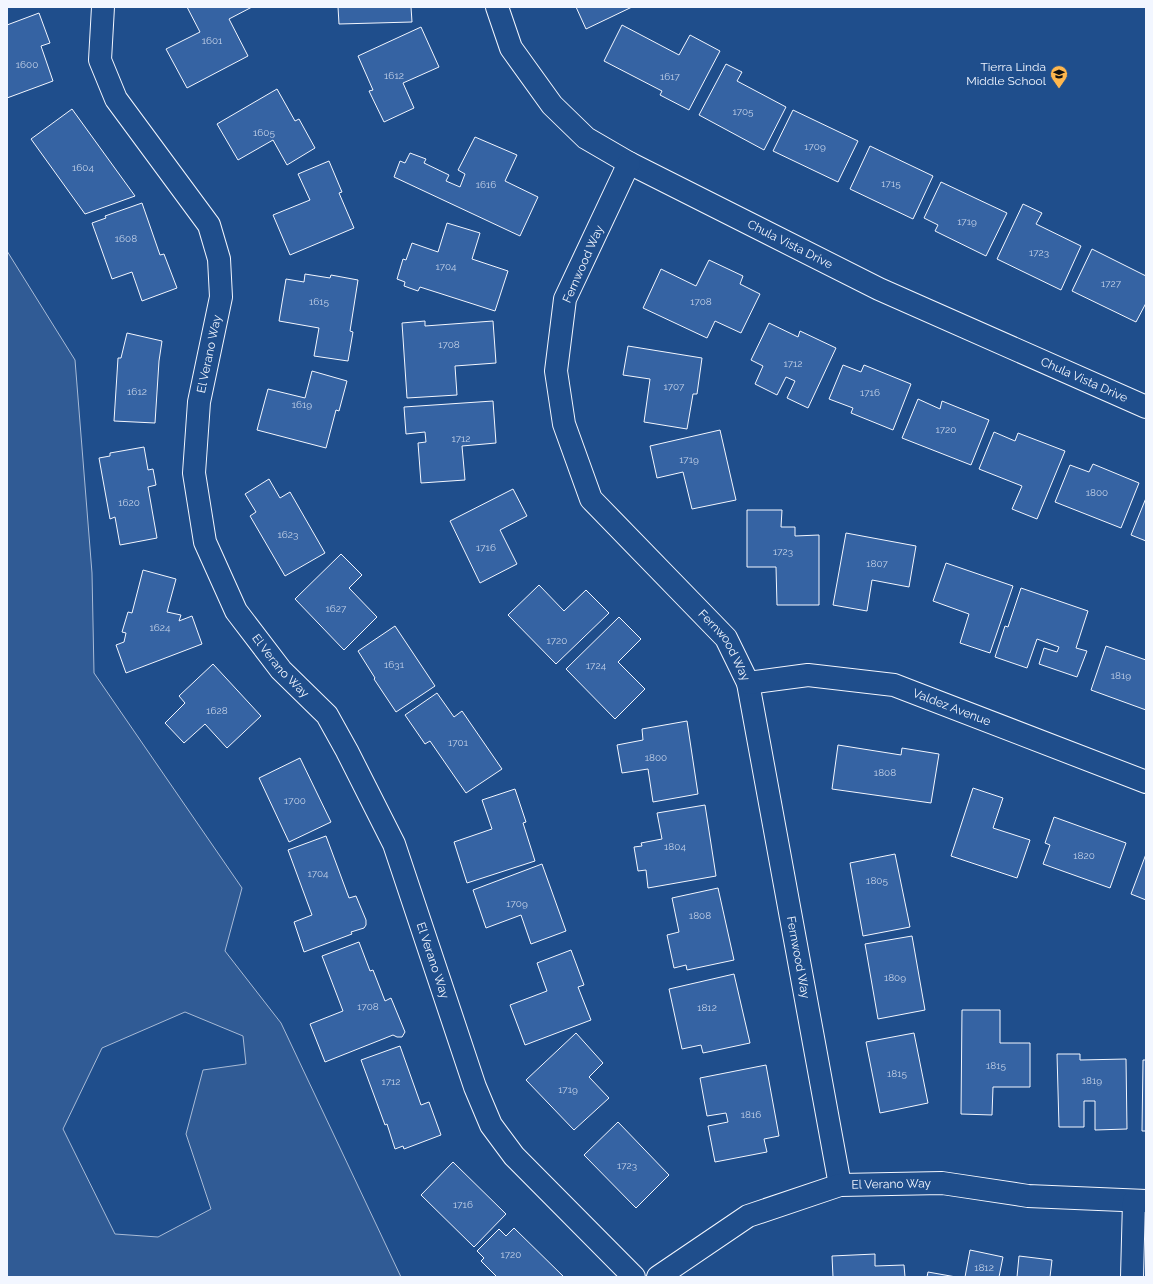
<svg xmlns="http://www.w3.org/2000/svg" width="1153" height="1284" viewBox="0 0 1153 1284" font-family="Raleway,sans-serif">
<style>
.built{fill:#305b95;stroke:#a8bbd7;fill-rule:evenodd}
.building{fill:#3563a3;stroke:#f2f6ff}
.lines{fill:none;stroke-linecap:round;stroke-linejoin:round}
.minor-casing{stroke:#f2f6ff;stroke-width:24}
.minor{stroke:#1f4e8c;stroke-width:22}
.labels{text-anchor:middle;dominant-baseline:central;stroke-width:3;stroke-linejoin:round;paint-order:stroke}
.number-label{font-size:10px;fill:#c3d1e8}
.poi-label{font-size:12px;fill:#f2f6ff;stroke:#1f4e8c;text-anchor:end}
.street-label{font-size:12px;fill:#f2f6ff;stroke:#1f4e8c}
</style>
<rect width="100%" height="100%" fill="#1f4e8c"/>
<!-- built -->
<path class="built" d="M 7,251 L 75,360 L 92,573 L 94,673 L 242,888 L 225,951 L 281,1023 L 401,1277 L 7,1277 ZM 185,1012 L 243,1036 L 246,1064 L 203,1070 L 186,1134 L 211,1209 L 158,1237 L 115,1234 L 63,1129 L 102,1048 Z"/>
<!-- building -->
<path class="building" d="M 187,7 L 252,7 L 229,19 L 248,56 L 187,88 L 166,49 L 200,32 Z
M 338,7 L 411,7 L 412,22 L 339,24 Z
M 576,7 L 632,7 L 586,29 Z
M 39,13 L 50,43 L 41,46 L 53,81 L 7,98 L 7,25 Z
M 622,25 L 679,55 L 690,35 L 720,51 L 689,110 L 660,95 L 662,91 L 604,61 Z
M 421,27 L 439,67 L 403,83 L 414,108 L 384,122 L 369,91 L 373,90 L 358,56 Z
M 726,64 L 742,72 L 737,81 L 786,107 L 764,150 L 699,115 Z
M 277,89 L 295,121 L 299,119 L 315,148 L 287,165 L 273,140 L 238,160 L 217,124 Z
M 72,109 L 135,196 L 85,214 L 31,139 Z
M 793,110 L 858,141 L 838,182 L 773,151 Z
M 475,137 L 517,155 L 505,181 L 538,197 L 520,236 L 394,177 L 400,161 L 405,163 L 410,153 L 426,159 L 424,163 L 449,175 L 446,181 L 460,187 L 465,174 L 458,170 Z
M 870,146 L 933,176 L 913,219 L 850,189 Z
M 329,161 L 342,192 L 339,193 L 354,228 L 290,255 L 273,215 L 310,200 L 298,174 Z
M 941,182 L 1007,213 L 986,256 L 935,231 L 938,225 L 924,218 Z
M 142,203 L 160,255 L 164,254 L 177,288 L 142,301 L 132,272 L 112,279 L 92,223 L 106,218 L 105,216 Z
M 1023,204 L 1042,213 L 1036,224 L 1081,246 L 1061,290 L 997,259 Z
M 447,223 L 480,233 L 472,259 L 508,271 L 495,311 L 420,287 L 418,291 L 404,286 L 405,282 L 397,279 L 403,259 L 406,260 L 412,243 L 438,252 Z
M 1092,249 L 1146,276 L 1146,303 L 1136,322 L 1072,291 Z
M 709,260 L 743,276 L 740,284 L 760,294 L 741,333 L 715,321 L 707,338 L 643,308 L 661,269 L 696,286 Z
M 305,274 L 330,278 L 331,275 L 358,280 L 350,331 L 353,332 L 348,361 L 314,356 L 319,328 L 279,321 L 286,279 L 304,282 Z
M 425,321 L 425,326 L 493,321 L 496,363 L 455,366 L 457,395 L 407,398 L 402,323 Z
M 769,323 L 798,337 L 800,331 L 836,348 L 808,408 L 787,398 L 795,381 L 786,377 L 777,395 L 755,384 L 763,366 L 751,360 Z
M 127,333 L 162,341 L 159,361 L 155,423 L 114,421 L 118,358 L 121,358 Z
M 628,346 L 702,358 L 697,394 L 693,394 L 687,429 L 644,422 L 650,379 L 623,375 Z
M 843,365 L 861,372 L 864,365 L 911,384 L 893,430 L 851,413 L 853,408 L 829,399 Z
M 312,371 L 347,381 L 339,411 L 336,410 L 326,448 L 257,430 L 268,389 L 305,398 Z
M 918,399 L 940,409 L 942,401 L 989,420 L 971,465 L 902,438 Z
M 493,401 L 496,443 L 462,446 L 465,480 L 421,483 L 418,443 L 426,442 L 425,432 L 406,434 L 404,407 Z
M 720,430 L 736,500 L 692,509 L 683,472 L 657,478 L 650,446 Z
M 994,432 L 1015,441 L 1018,433 L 1065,451 L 1037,519 L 1012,509 L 1022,486 L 979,469 Z
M 144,447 L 148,470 L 153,469 L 156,485 L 148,487 L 157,538 L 120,545 L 115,517 L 110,519 L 99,458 L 110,456 L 110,453 Z
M 1093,464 L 1139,483 L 1121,528 L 1055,502 L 1070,465 L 1089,472 Z
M 269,479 L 280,498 L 290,492 L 325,553 L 285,576 L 250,516 L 256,512 L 245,494 Z
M 513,489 L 527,516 L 500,530 L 517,564 L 480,583 L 450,521 Z
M 1146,498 L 1146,541 L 1131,535 Z
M 747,510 L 782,510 L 781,527 L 795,527 L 795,536 L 819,535 L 819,605 L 777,605 L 776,567 L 747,567 Z
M 846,533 L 916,546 L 909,587 L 872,580 L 867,611 L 833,605 Z
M 341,554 L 362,575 L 349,588 L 377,617 L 344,650 L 295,599 Z
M 946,563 L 1013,586 L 990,653 L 960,643 L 969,614 L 933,601 Z
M 143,570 L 176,579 L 167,612 L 181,615 L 179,621 L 192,616 L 202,644 L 126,673 L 116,645 L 124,642 L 126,633 L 122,632 L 128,612 L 132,613 Z
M 539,585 L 564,611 L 586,590 L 609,613 L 556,664 L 508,615 Z
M 1021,588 L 1088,611 L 1076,648 L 1087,651 L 1077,677 L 1039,664 L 1044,648 L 1057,652 L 1059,647 L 1037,639 L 1027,668 L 995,657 L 1005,626 L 1008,627 Z
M 619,617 L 641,639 L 618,662 L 645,689 L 615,719 L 566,669 Z
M 395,626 L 435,686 L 396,712 L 374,679 L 375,678 L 358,651 Z
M 1106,646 L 1146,660 L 1146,710 L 1091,690 Z
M 213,664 L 261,716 L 227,748 L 205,724 L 184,743 L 165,723 L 185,703 L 179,696 Z
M 437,693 L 454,717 L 462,711 L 502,769 L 466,793 L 430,741 L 425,744 L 405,715 Z
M 687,721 L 698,794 L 653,802 L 648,769 L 622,773 L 617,745 L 643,740 L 642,729 Z
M 838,745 L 901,755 L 902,748 L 939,754 L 931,803 L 832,789 Z
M 300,758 L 331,822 L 289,842 L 259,778 Z
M 973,788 L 1003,798 L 993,828 L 1030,840 L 1017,878 L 951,856 Z
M 515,789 L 526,822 L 523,823 L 535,861 L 467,883 L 454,842 L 492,829 L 482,800 Z
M 705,805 L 716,876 L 648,888 L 646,870 L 638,871 L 634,847 L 642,846 L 641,843 L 662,839 L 657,813 Z
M 1054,817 L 1126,843 L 1110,888 L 1043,864 L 1050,845 L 1045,843 Z
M 326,836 L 349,898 L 356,896 L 366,920 L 366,925 L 364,928 L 351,932 L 352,934 L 304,952 L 294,922 L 312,915 L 288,850 Z
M 895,854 L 910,927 L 863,936 L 850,863 Z
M 1146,854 L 1146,900 L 1131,894 Z
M 542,864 L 566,931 L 531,944 L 521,915 L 486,928 L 473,890 Z
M 718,888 L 734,960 L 687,970 L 686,965 L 674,968 L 667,935 L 679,932 L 672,898 Z
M 912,936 L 925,1010 L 878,1019 L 865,944 Z
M 359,942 L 370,971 L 373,970 L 385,1001 L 391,998 L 405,1032 L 402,1037 L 397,1037 L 393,1035 L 325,1062 L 310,1024 L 343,1011 L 322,956 Z
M 571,950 L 584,985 L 578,987 L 591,1020 L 525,1045 L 510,1005 L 547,991 L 537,963 Z
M 734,974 L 750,1043 L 703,1053 L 701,1045 L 682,1049 L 669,989 Z
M 962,1010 L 1000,1010 L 1000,1043 L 1030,1043 L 1030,1087 L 993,1087 L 992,1115 L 961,1114 Z
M 576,1033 L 603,1063 L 589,1077 L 609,1098 L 574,1130 L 526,1080 Z
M 914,1033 L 928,1103 L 880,1113 L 866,1042 Z
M 400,1046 L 421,1105 L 429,1102 L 441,1135 L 404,1149 L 403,1146 L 395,1149 L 387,1124 L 385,1125 L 361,1060 Z
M 1057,1054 L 1080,1054 L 1080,1060 L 1126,1059 L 1127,1129 L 1095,1130 L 1095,1101 L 1084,1101 L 1084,1127 L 1059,1127 Z
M 1143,1060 L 1146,1060 L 1146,1131 L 1142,1131 Z
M 766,1065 L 779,1136 L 764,1139 L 767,1152 L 715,1162 L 708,1126 L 728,1122 L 726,1113 L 707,1116 L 700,1078 Z
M 618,1122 L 669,1175 L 636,1208 L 584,1155 Z
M 453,1162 L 506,1214 L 474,1247 L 421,1195 Z
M 514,1228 L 564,1277 L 497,1277 L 481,1261 L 484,1258 L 477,1251 L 499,1229 L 506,1236 Z
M 970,1250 L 1003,1257 L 999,1277 L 965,1277 Z
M 875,1254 L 875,1266 L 904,1265 L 905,1277 L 833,1277 L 832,1256 Z
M 1019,1256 L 1052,1260 L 1050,1277 L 1017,1277 Z
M 928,1272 L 956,1277 L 927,1277 Z"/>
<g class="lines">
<!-- minor casing -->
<g class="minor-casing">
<g id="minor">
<path id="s1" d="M 103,7 L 100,60 L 116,99 L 209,225 L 219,259 L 221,297 L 199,402 L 194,473 L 205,542 L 236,611 L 281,670 L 327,715 L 347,751 L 394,844 L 475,1087 L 491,1125 L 514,1156 L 634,1277"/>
<path id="s2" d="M 497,7 L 511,48 L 552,105 L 586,138 L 629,163 L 879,289 L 1146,407"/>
<path id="s3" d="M 629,163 L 565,299 L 556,371 L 564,424 L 591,499 L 726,638 L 748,683 L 840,1185"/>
<path id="s4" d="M 748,683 L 808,675 L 894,685 L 1146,782"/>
<path id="s5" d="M 658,1277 L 748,1216 L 840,1185 L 942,1183 L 1028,1196 L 1146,1201"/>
<path d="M 1132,1277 L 1134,1201"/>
</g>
</g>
<!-- minor -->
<use href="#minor" class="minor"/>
</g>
<!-- icons -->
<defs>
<g id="school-pin" transform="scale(0.9)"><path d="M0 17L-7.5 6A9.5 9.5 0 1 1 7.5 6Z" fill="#ffb74d" stroke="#1f4e8c"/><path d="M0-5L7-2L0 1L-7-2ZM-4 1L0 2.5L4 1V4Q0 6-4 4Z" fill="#111"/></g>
</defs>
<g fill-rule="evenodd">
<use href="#school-pin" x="1059" y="74"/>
</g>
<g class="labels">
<!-- number labels -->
<g class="number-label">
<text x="212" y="40">1601</text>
<text x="27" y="64">1600</text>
<text x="394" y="75">1612</text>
<text x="670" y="76">1617</text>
<text x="743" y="111">1705</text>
<text x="264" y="132">1605</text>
<text x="815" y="146">1709</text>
<text x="83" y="167">1604</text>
<text x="891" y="183">1715</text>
<text x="486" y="184">1616</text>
<text x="967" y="221">1719</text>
<text x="126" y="238">1608</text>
<text x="1039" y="252">1723</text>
<text x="446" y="266">1704</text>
<text x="1111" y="283">1727</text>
<text x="319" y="301">1615</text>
<text x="701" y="301">1708</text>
<text x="449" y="344">1708</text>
<text x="793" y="363">1712</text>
<text x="674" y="386">1707</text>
<text x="137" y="391">1612</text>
<text x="870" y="392">1716</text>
<text x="302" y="404">1619</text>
<text x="946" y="429">1720</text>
<text x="461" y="438">1712</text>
<text x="689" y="459">1719</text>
<text x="1097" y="492">1800</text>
<text x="129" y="502">1620</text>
<text x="288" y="534">1623</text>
<text x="486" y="547">1716</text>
<text x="783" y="551">1723</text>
<text x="877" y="563">1807</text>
<text x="336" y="608">1627</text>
<text x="160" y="627">1624</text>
<text x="557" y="640">1720</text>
<text x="394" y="664">1631</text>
<text x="596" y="665">1724</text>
<text x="1121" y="675">1819</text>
<text x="217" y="710">1628</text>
<text x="458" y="742">1701</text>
<text x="656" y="757">1800</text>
<text x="885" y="772">1808</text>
<text x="295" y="800">1700</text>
<text x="675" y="846">1804</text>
<text x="1084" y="855">1820</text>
<text x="318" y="873">1704</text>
<text x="877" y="880">1805</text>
<text x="517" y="903">1709</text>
<text x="700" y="915">1808</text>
<text x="895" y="977">1809</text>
<text x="368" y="1006">1708</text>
<text x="707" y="1007">1812</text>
<text x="996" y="1065">1815</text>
<text x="897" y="1073">1815</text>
<text x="1092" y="1080">1819</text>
<text x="391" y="1081">1712</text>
<text x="568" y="1089">1719</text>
<text x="751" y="1114">1816</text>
<text x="627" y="1165">1723</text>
<text x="463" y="1204">1716</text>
<text x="511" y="1254">1720</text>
<text x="984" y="1267">1812</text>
</g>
<!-- poi labels -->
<g class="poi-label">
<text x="1046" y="67">Tierra Linda<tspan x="1046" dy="14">Middle School</tspan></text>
</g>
<!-- street labels -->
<g class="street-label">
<text stroke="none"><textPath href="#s2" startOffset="391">Chula Vista Drive</textPath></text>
<text transform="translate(583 264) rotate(-66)">Fernwood Way</text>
<text transform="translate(209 354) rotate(-78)">El Verano Way</text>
<text stroke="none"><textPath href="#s2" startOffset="715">Chula Vista Drive</textPath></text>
<text stroke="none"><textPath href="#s3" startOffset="555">Fernwood Way</textPath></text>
<text stroke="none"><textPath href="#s1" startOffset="720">El Verano Way</textPath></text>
<text stroke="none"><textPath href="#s4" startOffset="209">Valdez Avenue</textPath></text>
<text stroke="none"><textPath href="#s3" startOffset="879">Fernwood Way</textPath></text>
<text stroke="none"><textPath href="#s1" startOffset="1056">El Verano Way</textPath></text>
<text stroke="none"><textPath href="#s5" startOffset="257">El Verano Way</textPath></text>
</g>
</g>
<!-- border -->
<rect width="1153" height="1284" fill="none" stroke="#f2f6ff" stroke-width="16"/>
</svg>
